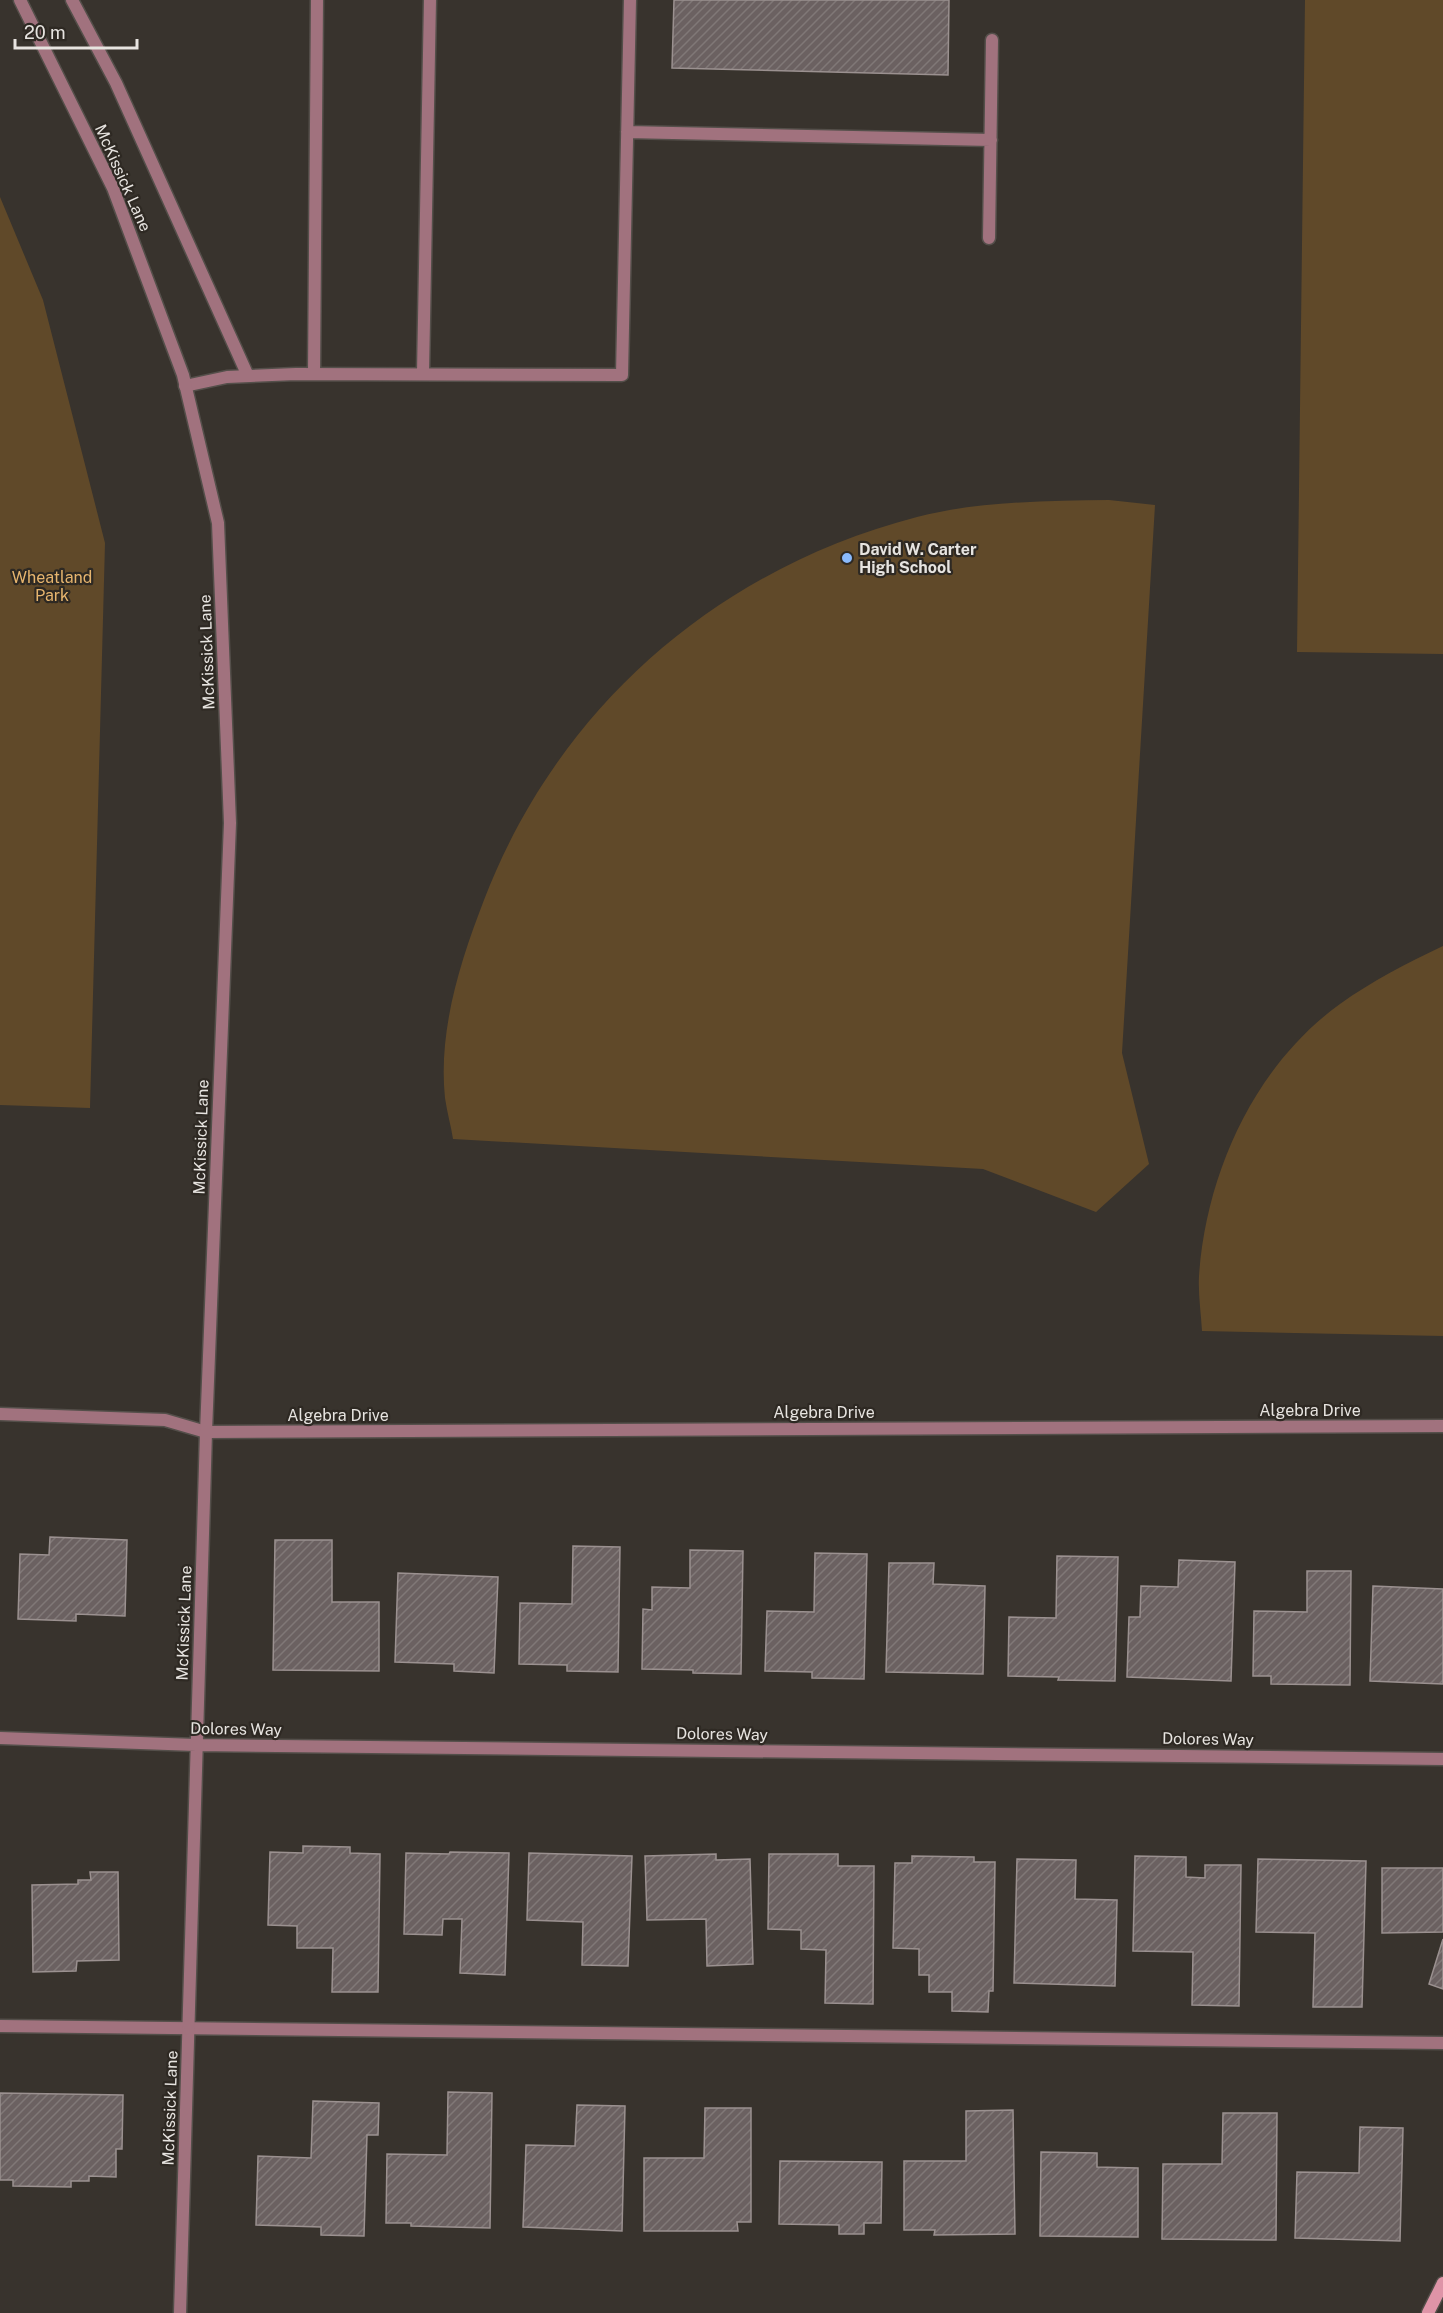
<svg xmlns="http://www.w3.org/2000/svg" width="1443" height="2313" viewBox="0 0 1443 2313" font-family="'Public Sans',sans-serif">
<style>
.park{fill:#604929}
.building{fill:url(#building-hatch);stroke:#9b9190;stroke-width:1.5}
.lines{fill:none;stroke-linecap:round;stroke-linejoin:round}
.lane-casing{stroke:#544f4a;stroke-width:15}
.street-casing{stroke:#544f4a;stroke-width:15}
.secondary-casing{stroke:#544f4a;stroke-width:15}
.lane{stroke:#a1727e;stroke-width:12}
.street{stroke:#a1727e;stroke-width:12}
.secondary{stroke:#de94a7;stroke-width:12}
.poi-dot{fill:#8abafc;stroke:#2e2923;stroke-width:2}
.labels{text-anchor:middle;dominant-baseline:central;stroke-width:4.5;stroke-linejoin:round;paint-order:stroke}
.street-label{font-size:16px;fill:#e7e4e0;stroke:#2e2923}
.poi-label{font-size:16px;font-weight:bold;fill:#e7e4e0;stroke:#2e2923;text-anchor:start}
.park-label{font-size:16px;fill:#e7b56e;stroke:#2e2923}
</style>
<defs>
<pattern id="building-hatch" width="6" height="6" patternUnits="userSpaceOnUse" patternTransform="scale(1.5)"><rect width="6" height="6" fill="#6b6161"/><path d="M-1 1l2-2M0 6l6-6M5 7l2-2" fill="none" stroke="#807877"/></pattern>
</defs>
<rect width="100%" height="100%" fill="#38332d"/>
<!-- park -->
<path class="park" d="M 1305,0 L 1443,0 L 1443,654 L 1297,652 Z
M 0,197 L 43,300 L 105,543 L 90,1108 L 0,1105 Z
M 1109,500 L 1155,505 L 1122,1053 L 1149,1164 L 1096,1212 L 983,1169 L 453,1139 C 451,1126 447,1112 445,1098 C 438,1031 460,962 484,900 C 558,707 717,569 917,517 C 979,501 1046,501 1109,500 Z
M 1443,946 L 1443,1336 L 1202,1331 C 1201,1313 1198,1294 1199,1276 C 1206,1174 1254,1066 1340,1004 C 1372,981 1407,963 1443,946 Z"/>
<!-- building -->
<path class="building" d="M 674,0 L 949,0 L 948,75 L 672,68 Z
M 50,1537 L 127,1540 L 125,1616 L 76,1614 L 76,1621 L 18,1619 L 20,1554 L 49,1555 Z
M 275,1540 L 332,1540 L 332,1602 L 379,1602 L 379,1671 L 273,1670 Z
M 573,1546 L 620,1547 L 618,1672 L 567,1671 L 567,1665 L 519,1664 L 520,1603 L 572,1604 Z
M 690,1550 L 743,1551 L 741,1674 L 693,1673 L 693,1670 L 642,1669 L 643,1609 L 652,1610 L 652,1587 L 690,1588 Z
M 815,1553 L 867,1554 L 864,1679 L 812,1678 L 812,1672 L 765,1671 L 767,1611 L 814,1612 Z
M 1057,1556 L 1118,1557 L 1115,1681 L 1058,1680 L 1059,1677 L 1008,1676 L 1009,1617 L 1056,1618 Z
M 1179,1560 L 1235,1562 L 1231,1681 L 1127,1677 L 1129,1617 L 1140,1617 L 1141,1586 L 1178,1587 Z
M 889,1563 L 934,1563 L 933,1584 L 985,1586 L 983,1674 L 886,1672 Z
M 1307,1571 L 1351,1571 L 1350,1685 L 1271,1684 L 1271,1676 L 1253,1676 L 1254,1611 L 1307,1612 Z
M 398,1573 L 498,1577 L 494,1673 L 454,1671 L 454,1664 L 395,1662 Z
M 1373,1586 L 1443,1589 L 1443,1684 L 1370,1681 Z
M 303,1846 L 350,1847 L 350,1853 L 380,1854 L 378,1992 L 332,1992 L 333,1948 L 297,1948 L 297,1926 L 268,1925 L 270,1852 L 303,1853 Z
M 450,1852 L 509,1853 L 505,1975 L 460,1973 L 462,1919 L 443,1919 L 442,1935 L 404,1934 L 406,1853 L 449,1854 Z
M 529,1853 L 632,1856 L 628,1966 L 582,1965 L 583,1922 L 527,1920 Z
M 716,1854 L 716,1860 L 750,1859 L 753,1964 L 707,1966 L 706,1919 L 647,1920 L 645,1856 Z
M 769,1854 L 838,1854 L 838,1866 L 874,1866 L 873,2004 L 825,2003 L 826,1950 L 801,1949 L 801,1930 L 768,1929 Z
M 912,1856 L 974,1857 L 974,1862 L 995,1862 L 993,1991 L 989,1991 L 988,2012 L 952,2011 L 952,1992 L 929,1992 L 929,1975 L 919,1975 L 919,1949 L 893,1948 L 895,1863 L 912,1863 Z
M 1135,1856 L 1186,1857 L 1186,1877 L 1205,1878 L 1205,1865 L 1241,1865 L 1239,2006 L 1192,2005 L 1193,1952 L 1133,1951 Z
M 1017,1859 L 1076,1860 L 1075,1899 L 1117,1900 L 1115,1986 L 1014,1983 Z
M 1258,1859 L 1366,1861 L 1362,2007 L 1313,2007 L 1315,1933 L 1256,1932 Z
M 1382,1868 L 1443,1868 L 1443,1932 L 1382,1933 Z
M 90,1872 L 118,1872 L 119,1960 L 77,1961 L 76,1971 L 33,1972 L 32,1885 L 78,1884 L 78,1880 L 91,1880 Z
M 1443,1939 L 1443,1989 L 1429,1984 Z
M 448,2092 L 492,2093 L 490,2228 L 411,2226 L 411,2223 L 386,2223 L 387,2154 L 447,2155 Z
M 0,2093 L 123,2095 L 122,2149 L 116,2149 L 116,2177 L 89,2176 L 89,2181 L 71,2181 L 71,2187 L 13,2186 L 13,2180 L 0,2180 Z
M 313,2101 L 379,2103 L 378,2135 L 367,2135 L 364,2236 L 321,2235 L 321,2227 L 256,2225 L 258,2156 L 311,2158 Z
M 577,2105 L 625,2106 L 622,2231 L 523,2227 L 526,2145 L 575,2146 Z
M 705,2108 L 751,2108 L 751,2222 L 737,2222 L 738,2231 L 644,2231 L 644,2158 L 704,2158 Z
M 1013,2110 L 1015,2234 L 934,2235 L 935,2230 L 904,2230 L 904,2161 L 966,2161 L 966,2111 Z
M 1223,2113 L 1277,2113 L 1276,2240 L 1162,2239 L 1163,2164 L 1222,2164 Z
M 1360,2127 L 1403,2128 L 1400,2241 L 1295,2238 L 1297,2172 L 1359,2173 Z
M 1041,2152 L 1097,2153 L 1097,2167 L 1138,2168 L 1138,2237 L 1040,2236 Z
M 780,2161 L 882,2162 L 881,2223 L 864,2223 L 864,2234 L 839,2234 L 839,2225 L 779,2224 Z"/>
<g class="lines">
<!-- lane casing -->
<g class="lane-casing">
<path id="lane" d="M 72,0 L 116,83 L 248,376
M 627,132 L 991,140
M 989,238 L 992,40
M 423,373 L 430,0
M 314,374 L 317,0
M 185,386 L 227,377 L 296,374 L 622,375 L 630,0
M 0,1414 L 165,1420 L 206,1432
M 0,2026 L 1443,2043"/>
</g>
<!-- street casing -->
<g class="street-casing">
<path id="street" d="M 20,0 L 113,188 L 183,375 L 218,523 L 230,823 L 206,1432 L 180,2313
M 206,1432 L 1443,1426
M 0,1738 L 196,1745 L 1443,1759"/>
</g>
<!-- secondary casing -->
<g class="secondary-casing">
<path id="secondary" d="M 1428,2313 L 1443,2283"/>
</g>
<!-- lane -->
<use href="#lane" class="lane"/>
<!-- street -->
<use href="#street" class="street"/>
<!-- secondary -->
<use href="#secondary" class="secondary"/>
</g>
<!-- markers -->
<circle class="poi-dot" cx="847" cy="558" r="6"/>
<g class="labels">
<!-- street labels -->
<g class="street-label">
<text transform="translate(123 178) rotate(66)">McKissick Lane</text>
<text transform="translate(207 652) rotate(-92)">McKissick Lane</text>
<text transform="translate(201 1137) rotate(-88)">McKissick Lane</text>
<text x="1310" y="1410">Algebra Drive</text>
<text x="824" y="1412">Algebra Drive</text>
<text x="338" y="1415">Algebra Drive</text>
<text transform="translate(184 1623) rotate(-88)">McKissick Lane</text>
<text transform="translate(236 1729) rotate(1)">Dolores Way</text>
<text transform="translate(722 1734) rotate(1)">Dolores Way</text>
<text transform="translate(1208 1739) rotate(1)">Dolores Way</text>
<text transform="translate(170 2108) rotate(-88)">McKissick Lane</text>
</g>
<!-- poi labels -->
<g class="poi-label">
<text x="859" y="549">David W. Carter<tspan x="859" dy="18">High School</tspan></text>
</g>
<!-- park labels -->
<g class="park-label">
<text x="52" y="577">Wheatland<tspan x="52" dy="18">Park</tspan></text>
</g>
</g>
<!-- scale -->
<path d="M15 39v9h122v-9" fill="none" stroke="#e7e4e0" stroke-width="3"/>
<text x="24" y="39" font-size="18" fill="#e7e4e0" stroke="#2e2923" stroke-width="4.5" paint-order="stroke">20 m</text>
</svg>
